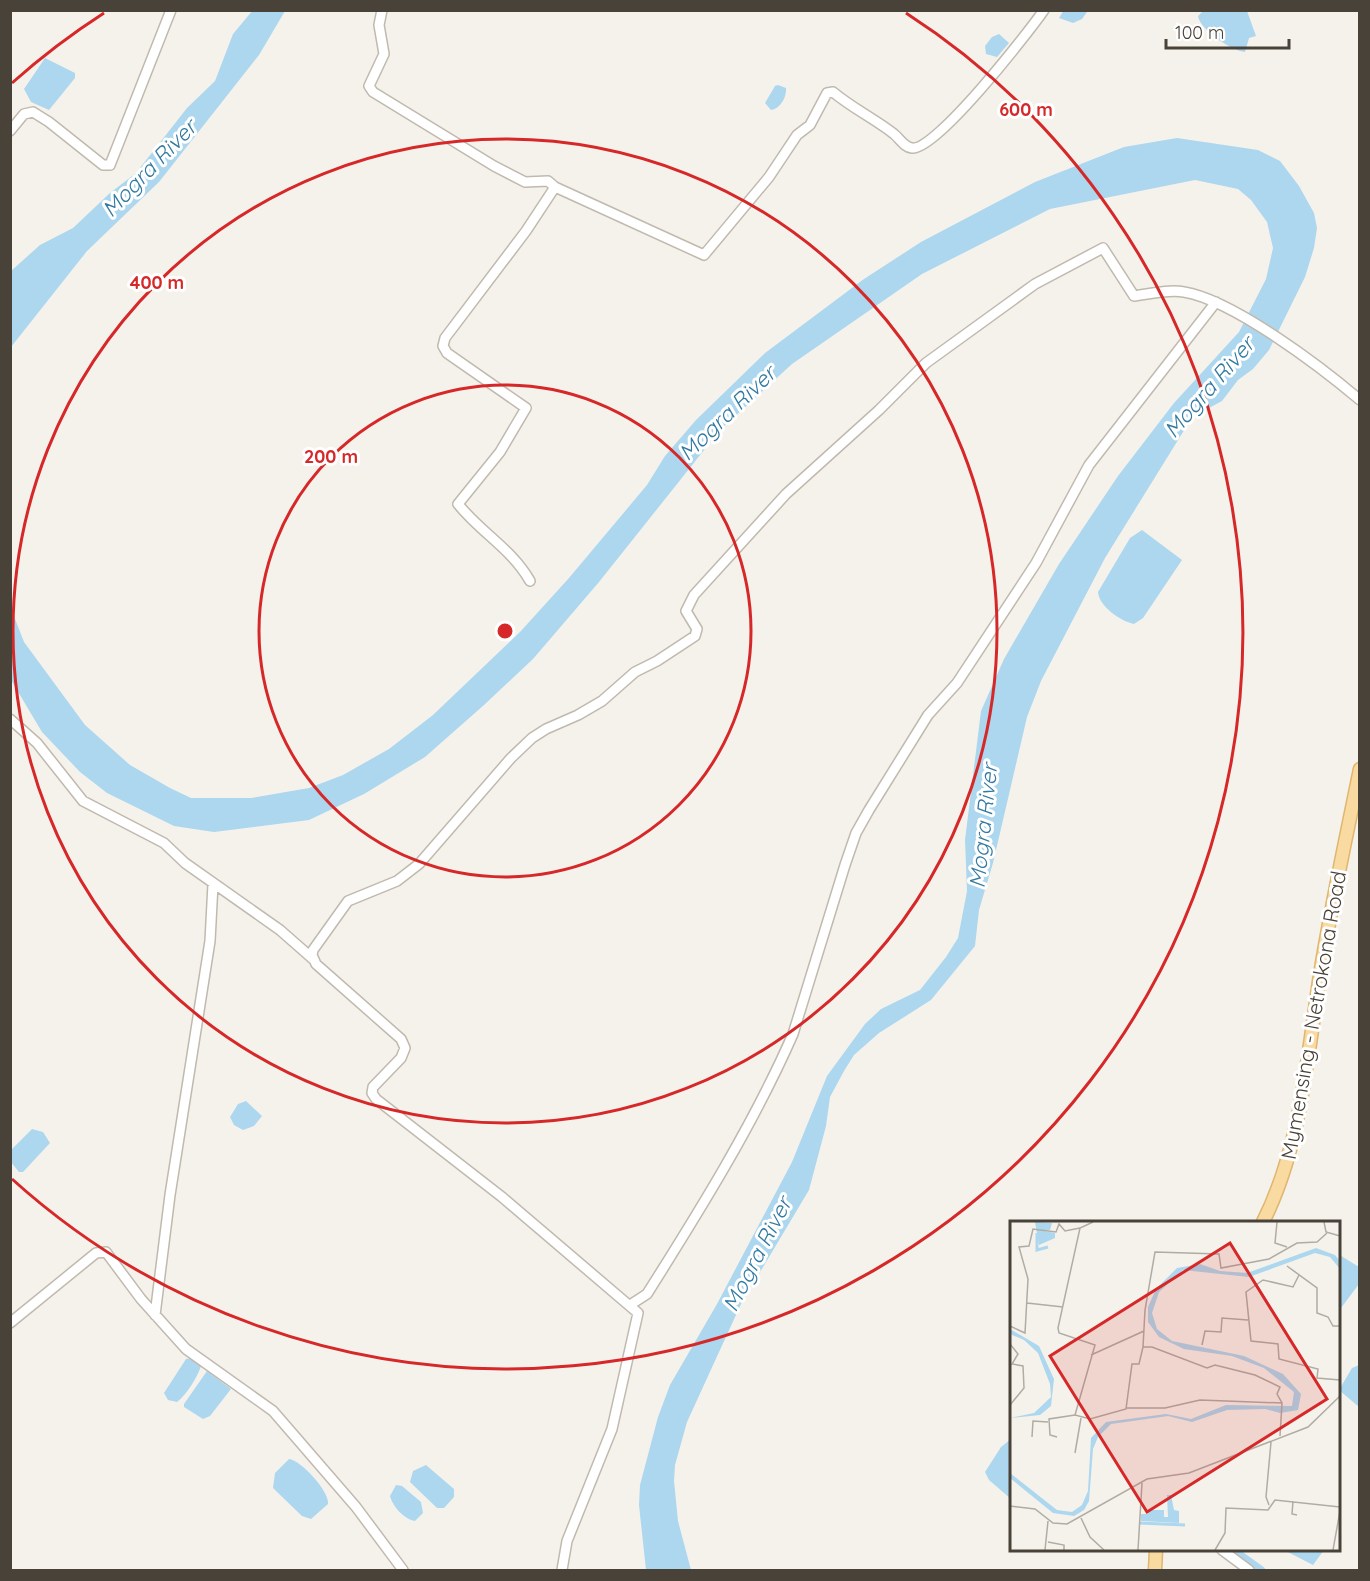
<svg xmlns="http://www.w3.org/2000/svg" width="1370" height="1581" viewBox="0 0 1370 1581" font-family="Quicksand,sans-serif">
<style>
.water{fill:#acd7ee}
.lines{fill:none;stroke-linecap:round;stroke-linejoin:round}
.canal{stroke:#acd7ee;stroke-width:8}
.minor-casing{stroke:#c0b9ae;stroke-width:12}
.major-casing{stroke:#dfb670;stroke-width:15}
.minor{stroke:#fff;stroke-width:9}
.major{stroke:#f9daa0;stroke-width:12}
.ring{fill:none;stroke:#d62828;stroke-width:3}
.labels{text-anchor:middle;dominant-baseline:central;stroke-width:6;stroke-linejoin:round;paint-order:stroke}
.street-label{font-size:21px;fill:#494239;stroke:#fff}
.water-label{font-size:22px;font-style:italic;fill:#3279a1;stroke:#fff}
.inset-river{fill:none;stroke:#acd7ee;stroke-width:3}
.inset-road{fill:none;stroke:#b0aca4;stroke-width:1.5}
.view{fill:#d62828;fill-opacity:0.15;stroke:#d62828;stroke-width:3}
.inset-edge{fill:none;stroke:#494239;stroke-width:3}
.centre{fill:#d62828;stroke:#fff;stroke-width:3}
.ring-label{font-size:18px;text-anchor:middle;font-weight:bold;fill:#d62828;stroke:#fff;stroke-width:6;stroke-linejoin:round;paint-order:stroke}
</style>
<rect width="100%" height="100%" fill="#f5f2ec"/>
<!-- water -->
<path class="water" d="M 253,10 L 285,11 L 259,55 L 159,182 L 87,251 L 11,347 L 11,271 L 40,245 L 73,228 L 110,193 L 136,173 L 187,108 L 215,81 L 233,34 Z
M 1064,10 L 1087,11 L 1087,12 L 1082,19 L 1073,23 L 1059,18 Z
M 1203,11 L 1247,11 L 1256,36 L 1249,38 L 1245,52 C 1232,51 1200,30 1198,16 Z
M 999,34 L 1009,43 L 997,57 L 986,54 L 985,46 L 992,37 Z
M 45,58 L 75,73 L 75,78 L 49,110 L 31,102 L 24,89 Z
M 778,85 L 786,88 C 787,97 780,109 771,110 L 765,103 L 775,86 Z
M 1177,138 L 1258,150 L 1280,161 L 1299,186 L 1314,213 L 1317,228 L 1314,248 L 1305,277 L 1269,350 L 1253,369 L 1238,380 L 1222,401 L 1194,416 L 1183,432 L 1105,558 L 1041,681 L 1027,717 L 993,863 L 979,910 L 975,946 L 931,1000 L 879,1033 L 854,1055 L 844,1071 L 830,1097 L 826,1126 L 809,1190 L 741,1304 L 687,1422 L 675,1465 L 674,1481 L 678,1521 L 691,1570 L 646,1570 L 639,1505 L 640,1485 L 658,1417 L 670,1385 L 717,1304 L 792,1162 L 827,1076 L 865,1024 L 881,1009 L 920,990 L 946,957 L 958,938 L 967,891 L 965,840 L 981,711 L 1004,659 L 1059,564 L 1118,476 L 1174,403 L 1239,332 L 1266,279 L 1273,248 L 1267,222 L 1251,200 L 1238,189 L 1195,180 L 1050,209 L 922,274 L 792,364 L 720,430 L 599,582 L 533,659 L 484,705 L 425,757 L 364,794 L 309,820 L 214,832 L 174,826 L 107,793 L 80,772 L 42,732 L 11,680 L 10,606 L 24,642 L 85,725 L 130,765 L 170,788 L 191,798 L 251,798 L 309,788 L 343,775 L 389,749 L 433,715 L 520,632 L 569,578 L 647,485 L 665,456 L 696,420 L 765,353 L 864,279 L 921,242 L 1035,182 L 1124,147 Z
M 1142,530 L 1182,560 L 1143,618 L 1134,624 C 1120,621 1099,606 1098,592 L 1130,538 Z
M 246,1101 L 262,1116 L 254,1126 L 243,1130 L 234,1125 L 230,1117 L 238,1104 Z
M 32,1129 L 43,1132 L 50,1143 L 23,1172 L 19,1172 L 11,1162 L 11,1150 Z
M 1338,1254 L 1359,1267 L 1359,1284 L 1341,1308 L 1339,1307 Z
M 192,1358 L 201,1366 C 197,1378 187,1394 177,1402 L 168,1400 L 164,1393 L 186,1359 Z
M 1359,1365 L 1360,1365 L 1359,1407 L 1339,1390 L 1352,1368 Z
M 207,1371 L 231,1389 L 210,1416 L 203,1419 L 184,1407 L 184,1404 Z
M 1011,1439 L 1011,1499 L 989,1480 L 985,1472 L 1001,1447 Z
M 289,1459 C 301,1460 330,1492 328,1504 L 311,1519 L 302,1516 L 273,1488 L 275,1473 Z
M 426,1465 L 454,1489 L 454,1497 L 444,1508 L 437,1508 L 410,1482 L 413,1471 Z
M 396,1485 L 402,1486 L 421,1502 L 423,1513 L 415,1521 C 404,1519 393,1507 390,1496 Z
M 1284,1550 L 1324,1550 L 1313,1565 Z"/>
<g class="lines">
<!-- canal -->
<path class="canal" d="M 1233,1550 L 1261,1570"/>
<!-- minor casing -->
<g class="minor-casing">
<path id="minor" d="M 382,10 L 379,25 L 384,54 L 369,86 L 373,92 L 494,166 L 525,182 L 548,181 L 555,187 L 704,255 L 769,177 L 797,135 L 810,125 L 827,93 L 833,92 C 852,108 875,119 894,134 C 900,139 904,147 912,148 C 935,152 1028,33 1044,10
M 10,131 L 24,114 L 33,112 L 49,122 L 103,165 L 110,165 L 171,10
M 530,581 C 512,549 480,532 458,504 L 500,452 L 526,408 L 447,353 L 443,346 L 445,338 L 526,231 L 555,187
M 10,719 L 37,743 L 83,801 L 164,843 L 185,863 L 280,930 L 313,959
M 630,1305 L 647,1294 C 700,1210 753,1125 793,1034 L 845,865 L 856,833 L 869,810 L 928,715 L 957,683 L 1036,563 L 1089,465 L 1216,302
M 155,1315 L 170,1195 L 210,941 L 213,884
M 10,1323 L 96,1253 L 106,1252 L 141,1299 L 186,1349 L 273,1411 L 356,1507 L 403,1570
M 1222,1550 L 1249,1570
M 562,1570 L 567,1541 L 612,1429 L 638,1313 L 502,1197 L 376,1099 L 372,1093 L 373,1087 L 401,1058 L 405,1048 L 401,1039 L 316,964 L 312,955 L 313,950 L 348,901 L 397,881 L 419,864 L 511,758 L 532,738 L 546,729 L 578,715 L 602,701 L 635,672 L 657,661 L 695,636 L 697,629 L 686,611 L 694,595 L 786,494 L 879,410 L 926,363 L 1035,284 L 1103,248 L 1134,296 C 1149,294 1169,289 1184,292 C 1233,300 1321,367 1360,400"/>
</g>
<!-- major casing -->
<g class="major-casing">
<path id="major" d="M 1263,1222 C 1301,1147 1307,1057 1320,975 C 1331,906 1346,838 1360,769
M 1155,1570 L 1156,1550"/>
</g>
<!-- minor -->
<use href="#minor" class="minor"/>
<!-- major -->
<use href="#major" class="major"/>
</g>
<!-- distance rings -->
<g class="ring">
<circle cx="505" cy="631" r="246"/>
<circle cx="505" cy="631" r="492"/>
<path d="M12 83A737 737 0 0 1 104 13M906 13A737 737 0 1 1 12 1179"/>
</g>
<g class="labels">
<!-- street labels -->
<g class="street-label">
<text transform="translate(1313 1015) rotate(-80)">Mymensing - Netrokona Road</text>
</g>
<!-- water labels -->
<g class="water-label">
<text transform="translate(149 168) rotate(-46)">Mogra River</text>
<text transform="translate(1209 387) rotate(-49)">Mogra River</text>
<text transform="translate(727 413) rotate(-44)">Mogra River</text>
<text transform="translate(983 826) rotate(-84)">Mogra River</text>
<text transform="translate(757 1254) rotate(-63)">Mogra River</text>
</g>
</g>
<!-- overview -->
<g transform="translate(1010 1221)">
<rect width="330" height="330" fill="#f5f2ec"/>
<path d="M 25,1 L 42,2 L 40,9 L 30,9 L 45,12 L 45,17 L 29,24 ZM 306,27 L 325,34 L 330,40 L 330,48 L 320,36 L 305,32 L 239,56 L 173,49 L 149,71 L 142,92 L 147,108 L 162,120 L 234,135 L 273,153 L 291,173 L 288,189 L 270,192 L 255,188 L 217,189 L 182,201 L 158,195 L 101,203 L 88,216 L 83,228 L 79,280 L 74,289 L 64,295 L 43,292 L 0,257 L 0,252 L 47,289 L 62,291 L 72,284 L 78,270 L 81,217 L 96,201 L 156,193 L 181,198 L 216,184 L 282,185 L 284,171 L 254,147 L 222,135 L 174,128 L 149,116 L 138,101 L 138,86 L 146,68 L 167,47 L 190,43 L 210,50 L 237,52 ZM 0,108 L 29,125 L 44,158 L 41,185 L 30,194 L 0,197 L 24,192 L 41,176 L 40,163 L 28,132 L 14,119 L 0,113 ZM 157,274 L 161,274 L 164,289 L 169,290 L 169,302 L 131,300 L 131,293 L 138,293 L 139,289 L 154,289 L 154,296 L 158,296 Z" fill="#acd7ee"/>
<path class="inset-river" d="M 27,12 L 27,29 L 38,26M 129,302 L 175,304"/>
<path class="inset-road" d="M 83,1 L 70,7 L 48,107 L 49,112 L 85,124 L 65,194 L 80,198 L 116,188 L 122,143 L 129,143 L 133,126 L 142,126 L 197,147 L 205,144 L 245,154 L 270,166 L 267,173 L 272,182 L 270,215M 267,1 L 265,22 L 277,26M 314,1 L 316,11 L 330,15M 277,45 L 307,67 L 307,92 L 318,96 L 323,105 L 330,105M 289,54 L 283,66 L 253,59 L 236,71 L 241,120 L 268,123 L 269,138 L 308,148 L 307,157 L 330,159M 17,82 L 53,86M 0,105 L 15,112 L 18,58 L 9,26 L 19,25 L 23,8 L 46,11 L 49,3 L 55,10 L 70,7M 0,123 L 8,133 L 2,143 L 13,145 L 14,167 L 0,184M 192,124 L 195,110 L 211,111 L 212,97 L 238,99M 133,126 L 135,89 L 145,31 L 209,33 L 211,47 L 259,38 L 287,22 L 307,21 L 317,12M 81,134 L 134,110M 116,187 L 155,187 L 190,179 L 272,182M 22,216 L 23,200 L 38,201M 47,216 L 40,214 L 39,198 L 65,194M 65,232 L 71,197M 283,280 L 282,293 L 287,294M 259,284 L 256,276 L 261,221M 0,285 L 25,288 L 43,302 L 57,303 L 137,258 L 179,252 L 298,206 L 330,175M 71,297 L 80,316 L 94,329M 38,321 L 54,324 L 54,329M 35,329 L 38,300M 128,329 L 132,262M 205,329 L 215,312 L 216,287 L 258,289 L 265,279 L 330,286M 323,329 L 330,290"/>
<path class="view" d="M 220,22 L 317,178 L 137,291 L 40,135 Z"/>
<rect width="330" height="330" class="inset-edge"/>
</g>
<circle cx="505" cy="631" r="9" class="centre"/>
<g class="ring-label">
<text x="1026" y="116">600 m</text>
<text x="157" y="289">400 m</text>
<text x="331" y="463">200 m</text>
</g>
<!-- border -->
<rect width="1370" height="1581" fill="none" stroke="#494239" stroke-width="24"/>
<!-- scale -->
<path d="M1166 39v9h123v-9" fill="none" stroke="#494239" stroke-width="3"/>
<text x="1175" y="39" font-size="18" fill="#494239" stroke="#ffffff" stroke-width="4.5" paint-order="stroke">100 m</text>
</svg>
